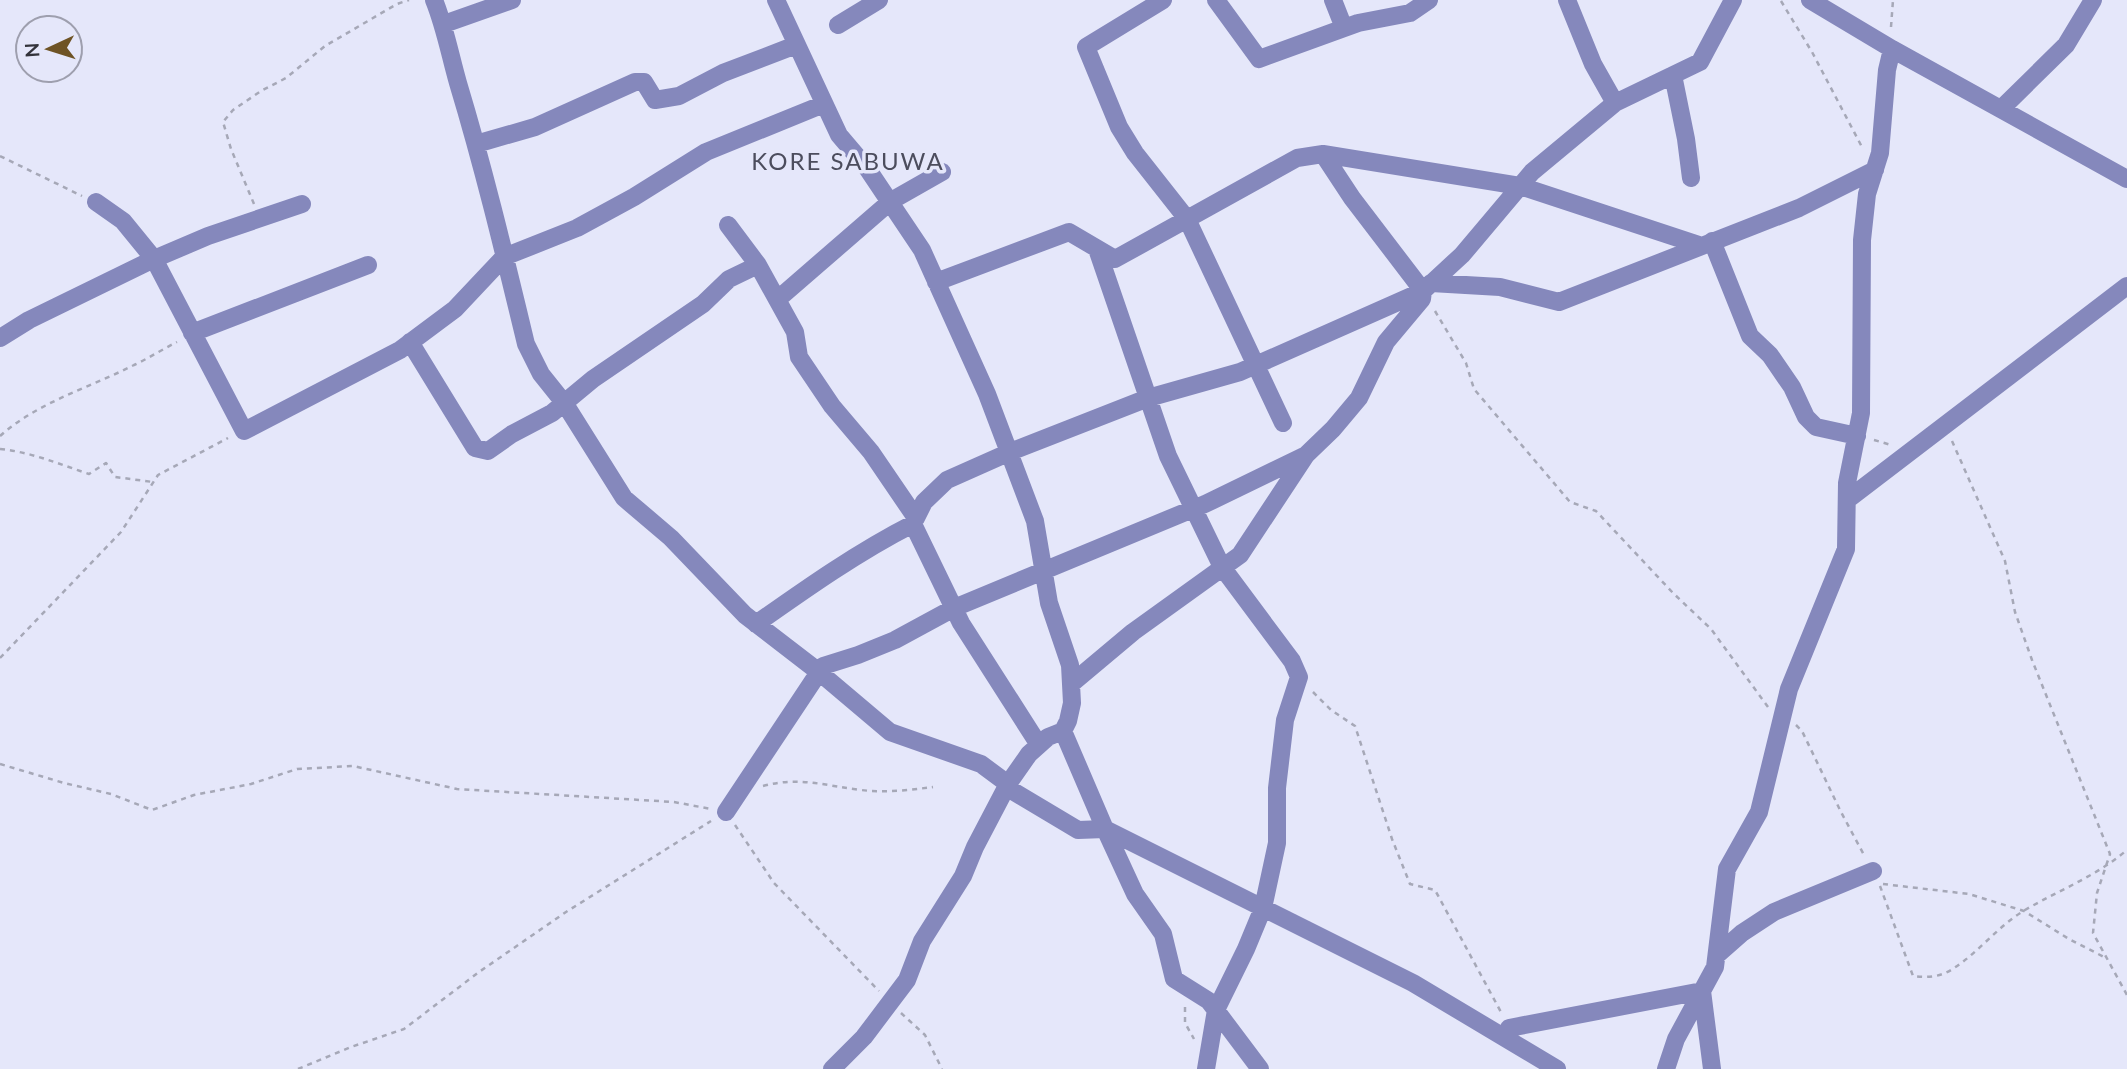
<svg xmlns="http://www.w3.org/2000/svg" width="2127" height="1069" viewBox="0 0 2127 1069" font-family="Lato,sans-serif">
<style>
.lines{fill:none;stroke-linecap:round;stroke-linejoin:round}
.path{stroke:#a6a8b7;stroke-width:2.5;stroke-dasharray:5 5;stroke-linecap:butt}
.minor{stroke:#8588bc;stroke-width:18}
.labels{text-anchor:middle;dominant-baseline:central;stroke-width:7;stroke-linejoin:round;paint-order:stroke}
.quarter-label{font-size:24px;letter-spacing:2px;fill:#4c4d5d;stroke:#e5e7fa}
</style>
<rect width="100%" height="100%" fill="#e5e7fa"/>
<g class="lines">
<!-- path -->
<path class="path" d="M 1781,1 L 1812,52 L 1863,149
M 1891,27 L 1893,0
M 0,156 L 82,196
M 254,204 L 231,149 L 223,122 L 233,110 L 261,91 L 286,78 L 325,46 L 397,4 L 409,0
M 1435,311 L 1466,363 L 1474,389 L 1570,502 L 1596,511 L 1673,593 L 1711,629 L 1768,707
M 0,436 C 38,402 89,388 134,365 C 149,358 163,349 177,342
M 1874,440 L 1891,445
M 1952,441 L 2005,561 L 2015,612 L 2032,660 L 2110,854 L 2097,893 L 2093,933 L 2127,995
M 0,449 C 31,452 59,464 89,474 L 106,463 L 115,477 L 153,482
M 0,658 L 121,532 L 158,475 L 228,438
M 1313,692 L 1331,710 L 1355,726 L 1392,839 L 1410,884 L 1435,890 L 1502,1014
M 1796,725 L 1802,731 L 1841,812 L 1864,855
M 0,764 L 64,783 L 111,794 L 152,810 L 194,795 L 251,784 L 297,769 L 353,766 L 457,789 L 674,802 L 711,809
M 763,786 C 799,776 826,786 861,790 C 885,793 910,790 933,787
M 735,825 L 774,883 L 879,991
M 1883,884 L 1969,894 L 2024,911 L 2069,939 L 2106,958
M 1880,886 L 1913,976 C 1927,978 1942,977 1954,968 C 1979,952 1998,926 2025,910 C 2061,889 2095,877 2127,850
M 1185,1007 L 1185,1023 L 1194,1039
M 901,1013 L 925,1035 L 942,1069
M 298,1069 L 351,1047 L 404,1029 L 479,972 L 566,912 L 711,821"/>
<!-- minor -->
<path class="minor" d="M 434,0 C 445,27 450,55 458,83 C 484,169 505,257 526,344 L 541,374 L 565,404 L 624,498 L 671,538 L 745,615 L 819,672 L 890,732 L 981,764 L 1008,784 L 1011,790 L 1078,830 L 1105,829 L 1135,894 L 1163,934 L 1174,979 L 1209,1001 L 1260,1069
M 776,0 L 839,135 L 867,168 L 922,250 L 987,394 L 1035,521 L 1049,603 L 1070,665 L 1072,703 L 1068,721 L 1063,731 L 1048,737 L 1029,754 L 1008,784 L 975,847 L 963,876 L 922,941 L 907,980 L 864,1037 L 832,1069
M 1163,0 L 1086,47 L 1119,127 L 1135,153 L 1187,219 L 1283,423
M 1216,0 L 1259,59 L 1358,23 L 1410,13 L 1429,0
M 1333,0 L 1344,28
M 1567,0 L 1593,64 L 1615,103
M 1810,0 L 1892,49 L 2127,179
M 444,24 L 512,0
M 838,25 L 879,0
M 1673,75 L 1686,139 L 1691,178
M 2001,109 L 2066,45 L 2093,0
M 476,144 L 535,127 L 635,82 L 644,82 L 655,100 L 679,96 L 723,73 L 796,45
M 96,202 L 123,221 L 154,259 L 208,236 L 302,204
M 728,225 L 758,265
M 1712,241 L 1750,336 L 1770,355 L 1792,387 L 1806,417 L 1816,427 L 1857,436
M 1097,249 L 1168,456 L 1222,567 L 1292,661 L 1299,677 L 1285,720 L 1277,788 L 1277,843 L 1263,908 L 1246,949 L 1216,1010 L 1206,1069
M 936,282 L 1069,232 L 1115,259 L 1297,158 L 1323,154 L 1520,186 L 1699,245
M 1431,283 L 1500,287 L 1559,302 L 1799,208 L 1875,170
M 778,299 L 891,201 L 942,172
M 192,333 L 368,265
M 0,338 L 29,320 L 154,259 L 244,431 L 400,350 L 455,309 L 504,257 L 577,228 L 634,197 L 706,152 L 824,104
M 410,342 L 475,448 L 488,451 L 512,434 L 552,413 L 593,379 L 703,304 L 729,279 L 758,265 L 795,332 L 799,357 L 832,406 L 871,452 L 916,518
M 1847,500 L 2127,286
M 756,624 C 807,588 858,552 913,524
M 1071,684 L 1133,632 L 1240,555 L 1306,455 L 1333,429 L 1359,398 L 1386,342 L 1422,299 L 1423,291 L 1352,198 L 1323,154
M 1063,731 L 1105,829 L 1413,983 L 1557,1069
M 1039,745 L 961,623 L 913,524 L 924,502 L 947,480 L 1010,452 L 1148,398 L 1240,372 L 1423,291 L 1462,255 L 1532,172 L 1615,103 L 1700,62 L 1733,0
M 726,812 L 823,666 L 858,655 L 895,640 L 954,608 L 1205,504 L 1306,455
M 1717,955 L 1742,933 L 1774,912 L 1873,871
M 1509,1028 L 1702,991 L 1712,1069
M 1666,1069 L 1676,1039 L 1715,967 L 1727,869 L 1759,812 L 1789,689 L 1846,549 L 1847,483 L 1861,413 L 1862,240 L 1867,194 L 1880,153 L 1887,70 L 1892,49"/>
</g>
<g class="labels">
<!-- quarter labels -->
<g class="quarter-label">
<text x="848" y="160">KORE SABUWA</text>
</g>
</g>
<!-- north arrow -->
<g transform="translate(49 49) rotate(266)"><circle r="33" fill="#e5e7fa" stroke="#9e9fae" stroke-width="2"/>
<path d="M0-5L12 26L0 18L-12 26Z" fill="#6e5325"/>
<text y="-10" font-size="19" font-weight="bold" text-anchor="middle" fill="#33333b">N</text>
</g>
</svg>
